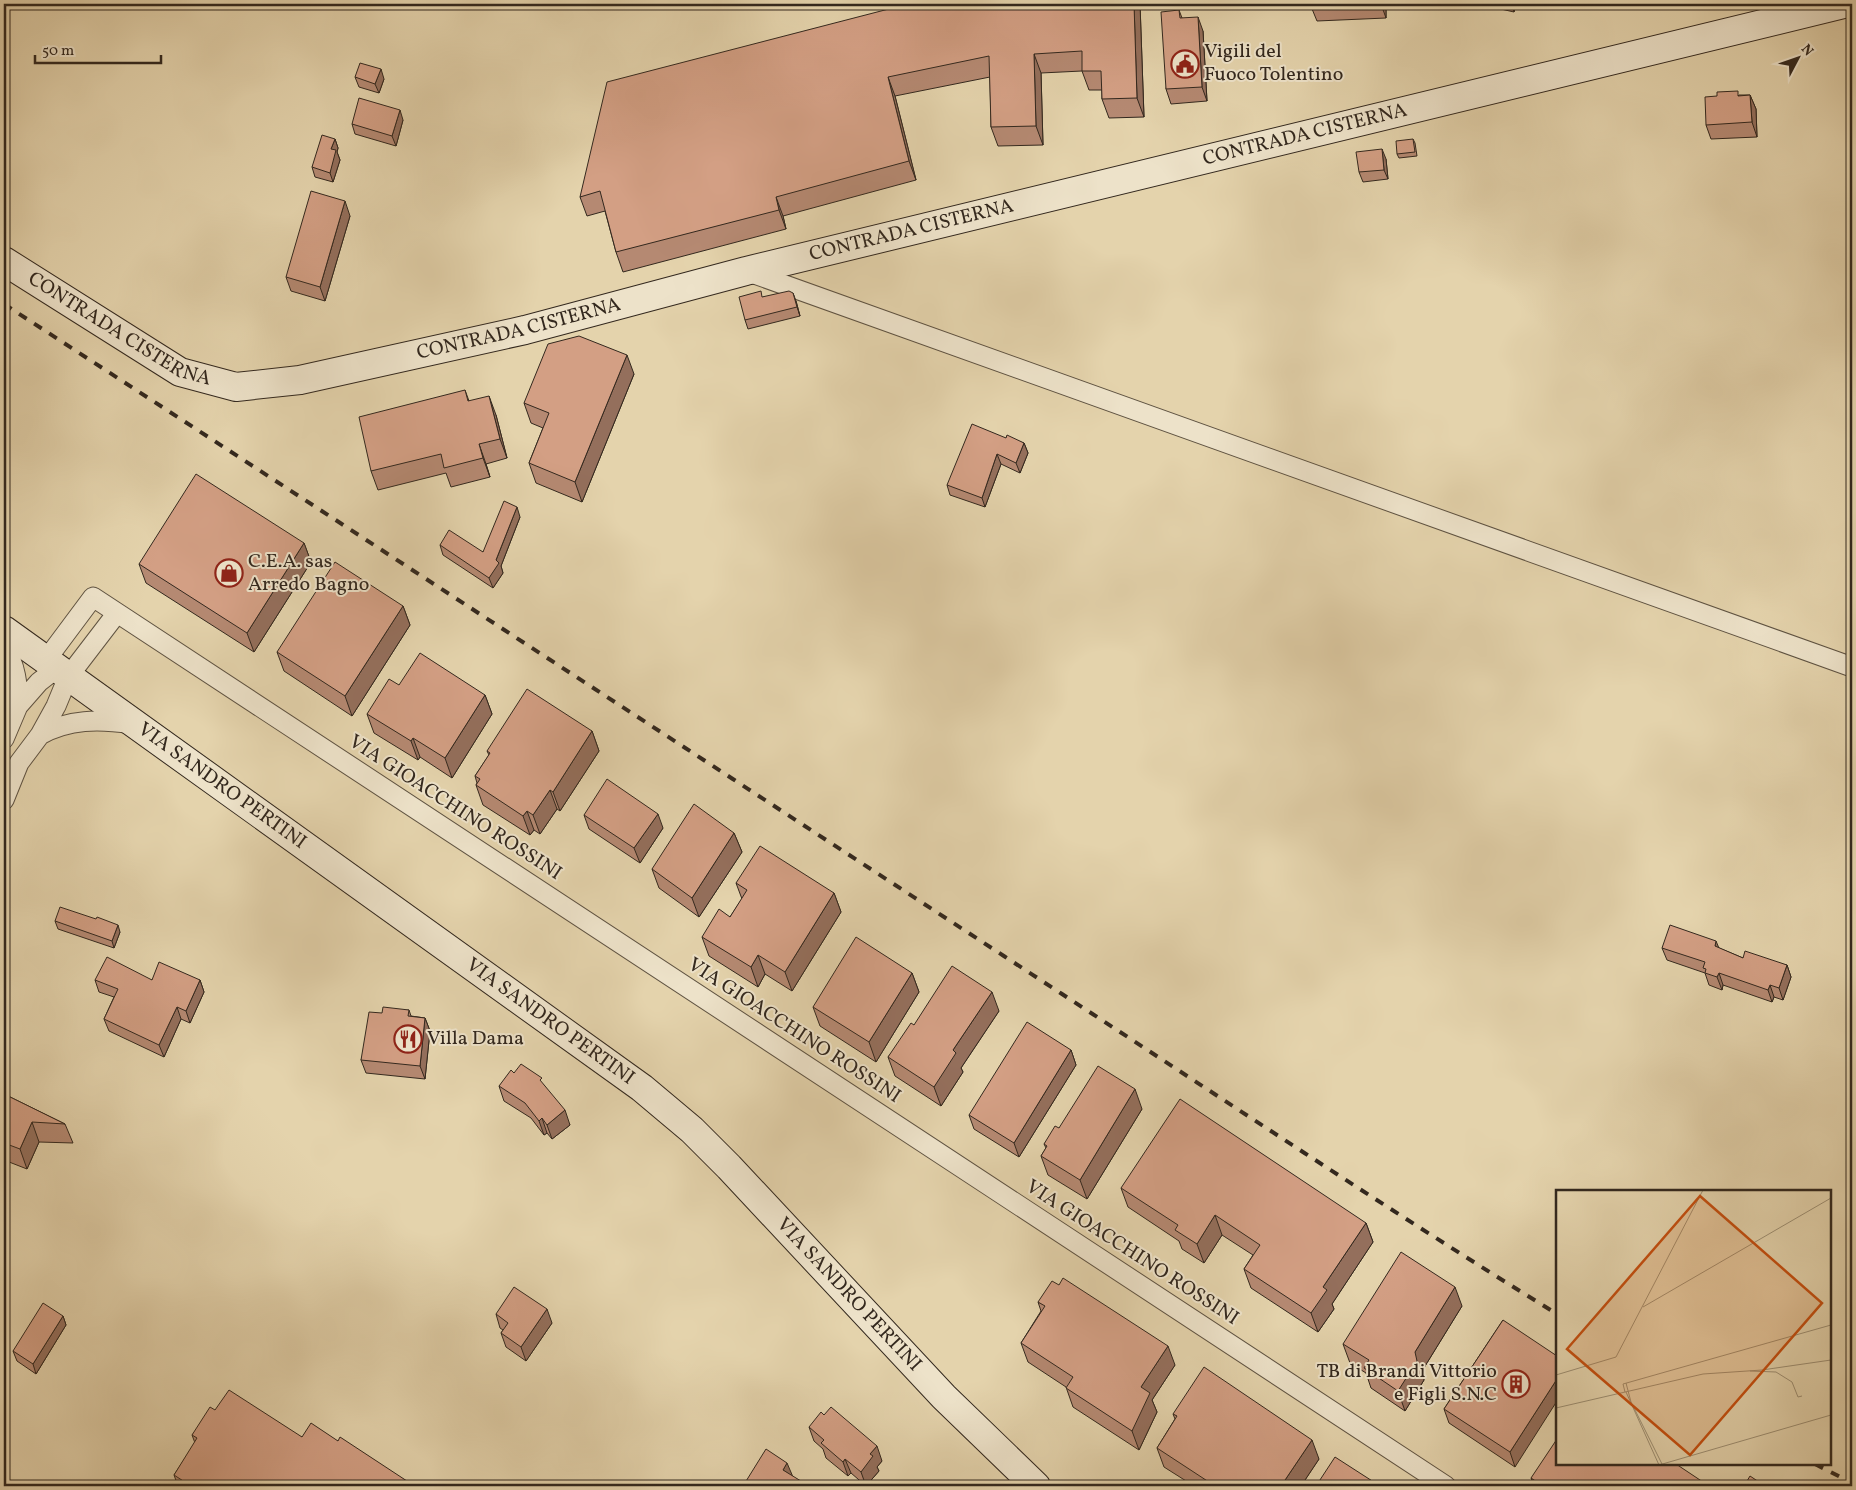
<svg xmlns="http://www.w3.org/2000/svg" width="1856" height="1490" viewBox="0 0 1856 1490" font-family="Vollkorn,serif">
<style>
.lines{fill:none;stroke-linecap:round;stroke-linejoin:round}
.minor-casing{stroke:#5f5342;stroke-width:21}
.secondary-casing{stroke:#33281e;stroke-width:30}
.minor{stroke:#ede2c9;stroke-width:19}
.secondary{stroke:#ede2c9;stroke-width:28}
.rail{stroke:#33281e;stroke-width:4;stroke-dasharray:9 9;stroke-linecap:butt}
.wall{fill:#b58972;stroke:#33281e}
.shaded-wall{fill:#946f5c;stroke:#33281e}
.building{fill:#d39f84;stroke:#33281e}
.labels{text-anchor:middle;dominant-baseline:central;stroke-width:4;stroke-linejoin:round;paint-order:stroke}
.poi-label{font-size:20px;fill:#33281e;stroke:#ede2c9;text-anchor:start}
.street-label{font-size:20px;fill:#33281e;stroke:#ede2c9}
.inset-road{fill:none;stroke:#9d8f73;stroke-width:1}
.view{fill:#c44f10;fill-opacity:0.15;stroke:#c44f10;stroke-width:2.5}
.inset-edge{fill:none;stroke:#33281e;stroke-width:2.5}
</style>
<rect width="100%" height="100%" fill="#e4d3ac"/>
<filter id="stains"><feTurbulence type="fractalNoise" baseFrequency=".004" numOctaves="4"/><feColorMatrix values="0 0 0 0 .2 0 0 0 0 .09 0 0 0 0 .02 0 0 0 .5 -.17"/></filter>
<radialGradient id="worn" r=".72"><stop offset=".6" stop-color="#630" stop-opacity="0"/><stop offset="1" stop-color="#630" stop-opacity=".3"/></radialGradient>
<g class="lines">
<!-- minor casing -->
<g class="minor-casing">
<path id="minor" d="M 746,271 L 1852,667
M 4,646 C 16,665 18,685 18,706
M 46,660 L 93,597 L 1446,1486
M 40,735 C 69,719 99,719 131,724
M 4,739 L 18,706 L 39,682 L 57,668
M 4,800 L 19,763 L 40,735 L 56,706 L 68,677 L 117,613"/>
</g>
<!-- secondary casing -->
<g class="secondary-casing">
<g id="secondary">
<path id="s1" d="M 4,261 L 180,372 L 236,387 L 300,380 L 525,330 L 746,271 L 1844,4"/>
<path id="s2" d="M 4,630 L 642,1088 L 692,1130 L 729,1167 L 944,1397 L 1036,1486"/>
</g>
</g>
<!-- minor -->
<use href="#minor" class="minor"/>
<!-- secondary -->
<use href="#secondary" class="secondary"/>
<!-- rail -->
<path class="rail" d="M 4,304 C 365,539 727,775 1088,1011 C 1244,1113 1398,1216 1557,1314
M 1815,1464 L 1852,1483"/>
</g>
<!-- wall -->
<path class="wall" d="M 908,4 L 1140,4 L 1144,117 L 1109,118 L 1102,99 L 1102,90 L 1089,90 L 1082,71 L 1041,73 L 1043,145 L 998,146 L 991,127 L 990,77 L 895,96 L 916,180 L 783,216 L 786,229 L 623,272 L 616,252 L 605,211 L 587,216 L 580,197 Z
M 1310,4 L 1386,4 L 1386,18 L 1317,21 Z
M 1479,4 L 1516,4 L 1514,12 Z
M 1179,10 L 1182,18 L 1203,31 L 1207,101 L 1171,104 L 1166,89 Z
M 355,77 L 384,79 L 379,93 L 359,87 Z
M 1739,95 L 1750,95 L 1756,109 L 1757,137 L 1711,139 L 1706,125 Z
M 403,120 L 396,146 L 355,134 L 352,124 Z
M 335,139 L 338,148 L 337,152 L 340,160 L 333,182 L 315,177 L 312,167 Z
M 1413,139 L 1415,143 L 1417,156 L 1399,158 L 1397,154 Z
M 1386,159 L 1388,179 L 1363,182 L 1359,172 Z
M 350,216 L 325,301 L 291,291 L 286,277 Z
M 763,297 L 796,301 L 800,316 L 748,329 L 745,320 Z
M 634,374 L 582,502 L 536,483 L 529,463 L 543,428 L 531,423 L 524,403 Z
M 465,390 L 469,401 L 496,415 L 507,458 L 486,464 L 490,477 L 451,487 L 446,473 L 378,490 L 371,471 Z
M 1006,438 L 1024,443 L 1028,453 L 1020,473 L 1001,464 L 985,507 L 950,495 L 947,485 Z
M 520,517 L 501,566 L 503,573 L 493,588 L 443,555 L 440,545 L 483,552 Z
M 304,543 L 311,562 L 254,652 L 146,583 L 139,564 Z
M 403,606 L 410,625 L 352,716 L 284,671 L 277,652 Z
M 399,685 L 485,695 L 492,714 L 452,778 L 420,757 L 418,760 L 374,733 L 367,714 Z
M 592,731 L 599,751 L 560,811 L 557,809 L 540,834 L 534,830 L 530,835 L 483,805 L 476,785 L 477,783 L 475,776 L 489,755 L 487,751 Z
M 584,815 L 663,828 L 640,863 L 589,829 Z
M 734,833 L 742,852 L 699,917 L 659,888 L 652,869 Z
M 736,883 L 834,893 L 841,912 L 792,991 L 765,974 L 758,987 L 709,956 L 702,937 L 730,917 L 742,899 Z
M 55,921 L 120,932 L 114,948 L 58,929 Z
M 1662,948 L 1719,948 L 1743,958 L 1787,965 L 1791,977 L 1783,1000 L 1774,997 L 1772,1002 L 1723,985 L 1722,990 L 1709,985 L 1705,973 L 1667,960 Z
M 912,973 L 919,992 L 876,1062 L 820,1026 L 813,1007 Z
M 95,980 L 200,980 L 204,992 L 190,1023 L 181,1019 L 164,1057 L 109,1031 L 104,1019 L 114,997 L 99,992 Z
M 409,1010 L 411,1016 L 425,1018 L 430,1031 L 425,1079 L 366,1073 L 361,1060 L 382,1013 Z
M 999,1011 L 961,1068 L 963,1072 L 941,1106 L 895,1076 L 888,1057 L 914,1025 Z
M 1071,1050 L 1076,1065 L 1019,1157 L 974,1129 L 969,1115 Z
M 514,1073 L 544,1085 L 570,1125 L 552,1139 L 547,1133 L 544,1135 L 531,1118 L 504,1101 L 499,1086 Z
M 4,1094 L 65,1124 L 73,1143 L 39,1142 L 27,1169 L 4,1160 Z
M 1142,1109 L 1087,1199 L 1048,1175 L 1041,1156 L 1046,1148 L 1044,1144 L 1059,1128 Z
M 1121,1188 L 1366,1223 L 1373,1242 L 1332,1304 L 1334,1309 L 1318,1332 L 1251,1288 L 1244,1269 L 1253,1255 L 1222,1235 L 1204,1263 L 1182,1249 L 1179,1241 L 1128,1207 Z
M 1038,1302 L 1175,1365 L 1152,1400 L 1157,1412 L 1139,1450 L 1073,1407 L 1066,1387 L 1028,1362 L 1021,1343 L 1041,1311 Z
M 1462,1306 L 1422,1371 L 1424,1380 L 1405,1411 L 1371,1388 L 1366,1373 L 1350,1363 L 1343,1344 Z
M 496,1314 L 552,1323 L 526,1361 L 506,1347 L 501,1333 L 503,1330 L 500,1328 Z
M 63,1316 L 66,1325 L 36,1374 L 17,1361 L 13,1351 Z
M 1503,1320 L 1515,1467 L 1449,1423 L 1444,1409 Z
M 215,1410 L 302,1437 L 338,1441 L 411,1486 L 178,1486 L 174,1475 L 195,1443 L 192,1435 Z
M 1173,1414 L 1319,1459 L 1301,1486 L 1194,1486 L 1164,1467 L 1157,1448 L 1175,1419 Z
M 809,1427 L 882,1461 L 877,1467 L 879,1471 L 866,1486 L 851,1473 L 848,1476 L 826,1458 L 823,1449 L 814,1441 Z
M 1531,1478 L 1543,1486 L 1534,1486 Z"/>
<!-- shaded-wall -->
<path class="shaded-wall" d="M 1134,4 L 1140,4 L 1144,117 L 1137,98 Z
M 1381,4 L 1386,4 L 1386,18 Z
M 1511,4 L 1516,4 L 1514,12 Z
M 1198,17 L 1203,31 L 1207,101 L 1202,87 Z
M 1034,54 L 1041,73 L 1043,145 L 1036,126 Z
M 381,69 L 384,79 L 379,93 L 375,84 Z
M 888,77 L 895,96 L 916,180 L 909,161 Z
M 1750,95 L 1756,109 L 1757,137 L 1752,122 Z
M 400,110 L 403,120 L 396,146 L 392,136 Z
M 335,139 L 338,148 L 337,152 L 340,160 L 333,182 L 330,173 L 331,149 Z
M 1382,149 L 1386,159 L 1388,179 L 1384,170 Z
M 776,197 L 783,216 L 786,229 L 779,210 Z
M 345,201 L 350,216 L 325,301 L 320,287 Z
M 793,293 L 796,301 L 800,316 L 797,307 Z
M 627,355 L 634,374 L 582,502 L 575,482 Z
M 489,396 L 496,415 L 507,458 L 500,439 Z
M 1024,443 L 1028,453 L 1020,473 L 1016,463 Z
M 479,444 L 486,464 L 490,477 L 483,458 Z
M 997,454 L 1001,464 L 985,507 L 982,498 Z
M 517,507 L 520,517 L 501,566 L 503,573 L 493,588 L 489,578 Z
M 304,543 L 311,562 L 254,652 L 247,633 Z
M 403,606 L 410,625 L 352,716 L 345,696 Z
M 485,695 L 492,714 L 452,778 L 445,758 Z
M 592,731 L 599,751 L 560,811 L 553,792 Z
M 413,738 L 420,757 L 418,760 L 411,741 Z
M 550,790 L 557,809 L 540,834 L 533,815 Z
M 527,811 L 534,830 L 530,835 L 523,816 Z
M 658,814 L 663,828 L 640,863 L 634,848 Z
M 734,833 L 742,852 L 699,917 L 692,898 Z
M 834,893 L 841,912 L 792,991 L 785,972 Z
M 118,925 L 120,932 L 114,948 L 112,941 Z
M 1716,941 L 1721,953 L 1715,946 Z
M 758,955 L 765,974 L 758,987 L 751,967 Z
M 1787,965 L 1791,977 L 1783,1000 L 1779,988 Z
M 912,973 L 919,992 L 876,1062 L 869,1042 Z
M 1719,973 L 1723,985 L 1722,990 L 1717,977 Z
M 200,980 L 204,992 L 190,1023 L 186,1011 Z
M 1770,985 L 1774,997 L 1772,1002 L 1768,990 Z
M 992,992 L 999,1011 L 961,1068 L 963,1072 L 941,1106 L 934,1087 L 953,1050 Z
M 177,1007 L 181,1019 L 164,1057 L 159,1045 Z
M 425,1018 L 430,1031 L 425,1079 L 420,1066 Z
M 1071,1050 L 1076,1065 L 1019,1157 L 1014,1143 Z
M 1135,1089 L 1142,1109 L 1087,1199 L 1080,1180 Z
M 565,1110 L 570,1125 L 552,1139 L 547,1125 Z
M 542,1118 L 547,1133 L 544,1135 L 539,1121 Z
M 32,1122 L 39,1142 L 27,1169 L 20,1149 Z
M 1215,1215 L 1222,1235 L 1204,1263 L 1197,1244 Z
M 1366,1223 L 1373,1242 L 1332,1304 L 1334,1309 L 1318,1332 L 1311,1313 L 1323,1287 Z
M 1455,1287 L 1462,1306 L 1422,1371 L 1424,1380 L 1405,1411 L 1398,1391 L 1415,1352 Z
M 547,1309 L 552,1323 L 526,1361 L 521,1347 Z
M 63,1316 L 66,1325 L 36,1374 L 33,1364 Z
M 1168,1346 L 1175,1365 L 1152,1400 L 1157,1412 L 1139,1450 L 1132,1431 L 1141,1387 Z
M 1557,1379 L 1557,1401 L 1515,1467 L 1510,1452 Z
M 1312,1440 L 1319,1459 L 1301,1486 L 1281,1486 Z
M 877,1446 L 882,1461 L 877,1467 L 879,1471 L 866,1486 L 861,1472 L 870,1454 Z
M 845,1459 L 851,1473 L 848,1476 L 843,1462 Z
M 787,1463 L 793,1477 L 783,1470 Z"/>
<!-- building -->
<path class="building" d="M 908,4 L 1134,4 L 1137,98 L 1102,99 L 1101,71 L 1082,71 L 1082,51 L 1034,54 L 1036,126 L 991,127 L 989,56 L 888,77 L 909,161 L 776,197 L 779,210 L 616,252 L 600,191 L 580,197 L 607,82 Z
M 1179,10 L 1180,18 L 1198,17 L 1202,87 L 1166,89 L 1161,12 Z
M 360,63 L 381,69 L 375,84 L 355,77 Z
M 1738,91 L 1738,96 L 1750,95 L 1752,122 L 1706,125 L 1705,97 L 1717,96 L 1717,92 Z
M 359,98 L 400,110 L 392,136 L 352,124 Z
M 322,135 L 335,139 L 331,149 L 336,150 L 330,173 L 312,167 Z
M 1413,139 L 1415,152 L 1397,154 L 1396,141 Z
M 1382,149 L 1384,170 L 1359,172 L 1356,152 Z
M 311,191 L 345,201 L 320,287 L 286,277 Z
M 761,291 L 762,297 L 789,291 L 793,293 L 797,307 L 745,320 L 739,297 Z
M 579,336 L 627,355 L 575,482 L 529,463 L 549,413 L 524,403 L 548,344 Z
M 465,390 L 468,401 L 489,396 L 500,439 L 479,444 L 483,458 L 444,468 L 441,454 L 371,471 L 359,417 Z
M 972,424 L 1006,438 L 1007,435 L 1024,443 L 1016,463 L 997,454 L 982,498 L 947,485 Z
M 196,474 L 304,543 L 247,633 L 139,564 Z
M 504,501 L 517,507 L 496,560 L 499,563 L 489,578 L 440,545 L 449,530 L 483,552 Z
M 335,562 L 403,606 L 345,696 L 277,652 Z
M 420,653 L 485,695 L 445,758 L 413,738 L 411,741 L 367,714 L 389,679 L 399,685 Z
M 527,689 L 592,731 L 553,792 L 550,790 L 533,815 L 527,811 L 523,816 L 476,785 L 480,779 L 475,776 L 490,753 L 487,751 Z
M 607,779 L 658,814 L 634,848 L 584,815 Z
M 694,804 L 734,833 L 692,898 L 652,869 Z
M 760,846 L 834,893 L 785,972 L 758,955 L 751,967 L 702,937 L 719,909 L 730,917 L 747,890 L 736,883 Z
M 60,907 L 96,919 L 97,917 L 118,925 L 112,941 L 55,921 Z
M 1670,925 L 1716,941 L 1715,946 L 1743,958 L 1745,951 L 1787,965 L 1779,988 L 1770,985 L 1768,990 L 1719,973 L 1717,977 L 1705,973 L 1706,969 L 1703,968 L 1705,962 L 1662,948 Z
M 856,937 L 912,973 L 869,1042 L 813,1007 Z
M 107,957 L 152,980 L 159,962 L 200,980 L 186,1011 L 177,1007 L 159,1045 L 104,1019 L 118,989 L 95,980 Z
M 952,966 L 992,992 L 953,1050 L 956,1053 L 934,1087 L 888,1057 L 911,1023 L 914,1025 Z
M 383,1007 L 409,1010 L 408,1016 L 425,1018 L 420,1066 L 361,1060 L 369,1012 L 382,1013 Z
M 1027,1022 L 1071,1050 L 1014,1143 L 969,1115 Z
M 521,1064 L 542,1078 L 540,1080 L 565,1110 L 547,1125 L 542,1118 L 539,1121 L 525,1103 L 499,1086 L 511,1070 L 514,1073 Z
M 1098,1066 L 1135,1089 L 1080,1180 L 1041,1156 L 1047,1146 L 1044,1144 L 1055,1126 L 1059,1128 Z
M 4,1094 L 65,1124 L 32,1122 L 20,1149 L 4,1143 Z
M 1180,1099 L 1366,1223 L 1323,1287 L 1327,1290 L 1311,1313 L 1244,1269 L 1260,1245 L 1215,1215 L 1197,1244 L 1175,1230 L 1178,1225 L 1121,1188 Z
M 1401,1252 L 1455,1287 L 1415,1352 L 1417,1361 L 1398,1391 L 1364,1368 L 1369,1360 L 1343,1344 Z
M 1063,1278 L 1168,1346 L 1141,1387 L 1150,1393 L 1132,1431 L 1066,1388 L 1073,1377 L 1021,1343 L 1045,1306 L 1038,1302 L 1052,1281 L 1059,1285 Z
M 514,1287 L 547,1309 L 521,1347 L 501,1333 L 508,1323 L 496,1314 Z
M 43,1303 L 63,1316 L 33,1364 L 13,1351 Z
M 1503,1320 L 1557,1356 L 1557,1379 L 1510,1452 L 1444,1409 Z
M 1204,1367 L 1312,1440 L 1281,1486 L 1215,1486 L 1157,1448 L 1177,1416 L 1173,1414 Z
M 229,1390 L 302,1437 L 311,1423 L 338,1441 L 340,1437 L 410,1483 L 407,1486 L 196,1486 L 193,1484 L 191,1486 L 174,1475 L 197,1438 L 192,1435 L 210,1407 L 215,1410 Z
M 831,1407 L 877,1446 L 870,1454 L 873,1456 L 861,1472 L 845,1459 L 843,1462 L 821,1443 L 824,1440 L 809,1427 L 821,1412 L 824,1415 Z
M 1557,1439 L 1557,1464 L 1676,1464 L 1709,1486 L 1543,1486 L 1531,1478 Z
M 766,1449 L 787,1463 L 783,1470 L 809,1486 L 743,1486 Z
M 1335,1457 L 1380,1486 L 1316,1486 Z
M 1750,1476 L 1765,1486 L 1744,1486 Z"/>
<!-- icons -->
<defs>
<g id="civic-ring" transform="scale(1.4375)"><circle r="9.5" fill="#ede2c9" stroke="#8f2418" stroke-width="1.5"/><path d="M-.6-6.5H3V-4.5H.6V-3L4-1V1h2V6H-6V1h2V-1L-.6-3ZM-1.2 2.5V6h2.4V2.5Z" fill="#8f2418"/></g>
<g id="shop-ring" transform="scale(1.4375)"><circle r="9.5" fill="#ede2c9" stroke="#8f2418" stroke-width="1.5"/><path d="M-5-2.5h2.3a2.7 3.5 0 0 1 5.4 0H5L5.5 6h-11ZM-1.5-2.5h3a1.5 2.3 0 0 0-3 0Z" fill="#8f2418"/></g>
<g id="restaurant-ring" transform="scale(1.4375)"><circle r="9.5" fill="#ede2c9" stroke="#8f2418" stroke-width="1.5"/><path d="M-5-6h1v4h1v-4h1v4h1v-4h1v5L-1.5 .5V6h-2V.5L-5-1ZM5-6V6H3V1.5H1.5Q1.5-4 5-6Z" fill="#8f2418"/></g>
<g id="building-ring" transform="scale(1.4375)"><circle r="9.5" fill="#ede2c9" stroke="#8f2418" stroke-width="1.5"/><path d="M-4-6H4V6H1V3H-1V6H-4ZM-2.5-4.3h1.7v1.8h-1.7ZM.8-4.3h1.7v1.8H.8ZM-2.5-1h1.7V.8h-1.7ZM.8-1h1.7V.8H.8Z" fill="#8f2418"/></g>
</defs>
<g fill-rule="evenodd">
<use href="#civic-ring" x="1185" y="64"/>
<use href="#shop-ring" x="229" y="573"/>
<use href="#restaurant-ring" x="408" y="1039"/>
<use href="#building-ring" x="1516" y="1384"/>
</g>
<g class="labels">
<!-- poi labels -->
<g class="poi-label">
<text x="1204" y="52">Vigili del<tspan x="1204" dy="23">Fuoco Tolentino</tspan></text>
<text x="248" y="562">C.E.A. sas<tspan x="248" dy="23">Arredo Bagno</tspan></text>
<text x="427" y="1039">Villa Dama</text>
<text x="1497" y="1372" text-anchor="end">TB di Brandi Vittorio<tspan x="1497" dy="23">e Figli S.N.C</tspan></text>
</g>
<!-- street labels -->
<g class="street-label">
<text stroke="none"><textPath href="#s1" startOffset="1365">CONTRADA CISTERNA</textPath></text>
<text stroke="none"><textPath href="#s1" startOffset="960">CONTRADA CISTERNA</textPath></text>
<text stroke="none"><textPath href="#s1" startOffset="135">CONTRADA CISTERNA</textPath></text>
<text stroke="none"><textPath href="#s1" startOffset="555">CONTRADA CISTERNA</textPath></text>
<text stroke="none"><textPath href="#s2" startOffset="268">VIA SANDRO PERTINI</textPath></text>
<text transform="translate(455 808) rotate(33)">VIA GIOACCHINO ROSSINI</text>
<text stroke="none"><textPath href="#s2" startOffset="672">VIA SANDRO PERTINI</textPath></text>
<text transform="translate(794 1031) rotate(33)">VIA GIOACCHINO ROSSINI</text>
<text transform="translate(1132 1253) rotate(33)">VIA GIOACCHINO ROSSINI</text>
<text stroke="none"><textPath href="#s2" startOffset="1078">VIA SANDRO PERTINI</textPath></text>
</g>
</g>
<!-- overview -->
<g transform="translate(1556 1190)">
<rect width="275" height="275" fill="#e4d3ac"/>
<path class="inset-road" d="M 87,117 L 275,8M 194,181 L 220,182 L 236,192 L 242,207 L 246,206M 0,185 L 60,167 L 147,0M 70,193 L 75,212 L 106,274M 69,202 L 67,194 L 275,135M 70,202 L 103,275M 0,218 L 147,184 L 206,180 L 275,170M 103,275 L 275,225"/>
<path class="view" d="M 144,6 L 266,113 L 134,265 L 11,159 Z"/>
<rect width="275" height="275" class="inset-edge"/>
</g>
<!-- margin -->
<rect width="1856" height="1490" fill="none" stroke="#e4d3ac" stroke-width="20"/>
<rect x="5" y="5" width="1846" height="1480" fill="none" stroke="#33281e" stroke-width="2.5"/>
<rect x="10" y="10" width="1836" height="1470" fill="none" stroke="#33281e"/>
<!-- north arrow -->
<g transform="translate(1798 58) rotate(49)" stroke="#ede2c9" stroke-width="4" paint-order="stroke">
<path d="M0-4L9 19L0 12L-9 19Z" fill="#33281e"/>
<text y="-8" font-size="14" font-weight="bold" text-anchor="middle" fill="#33281e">N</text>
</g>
<!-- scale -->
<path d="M35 55v8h126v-8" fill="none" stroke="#33281e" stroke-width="2.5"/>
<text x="42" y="55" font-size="15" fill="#33281e" stroke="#ede2c9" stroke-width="4" paint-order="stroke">50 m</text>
<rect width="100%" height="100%" filter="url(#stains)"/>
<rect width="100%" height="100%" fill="url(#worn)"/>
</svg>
